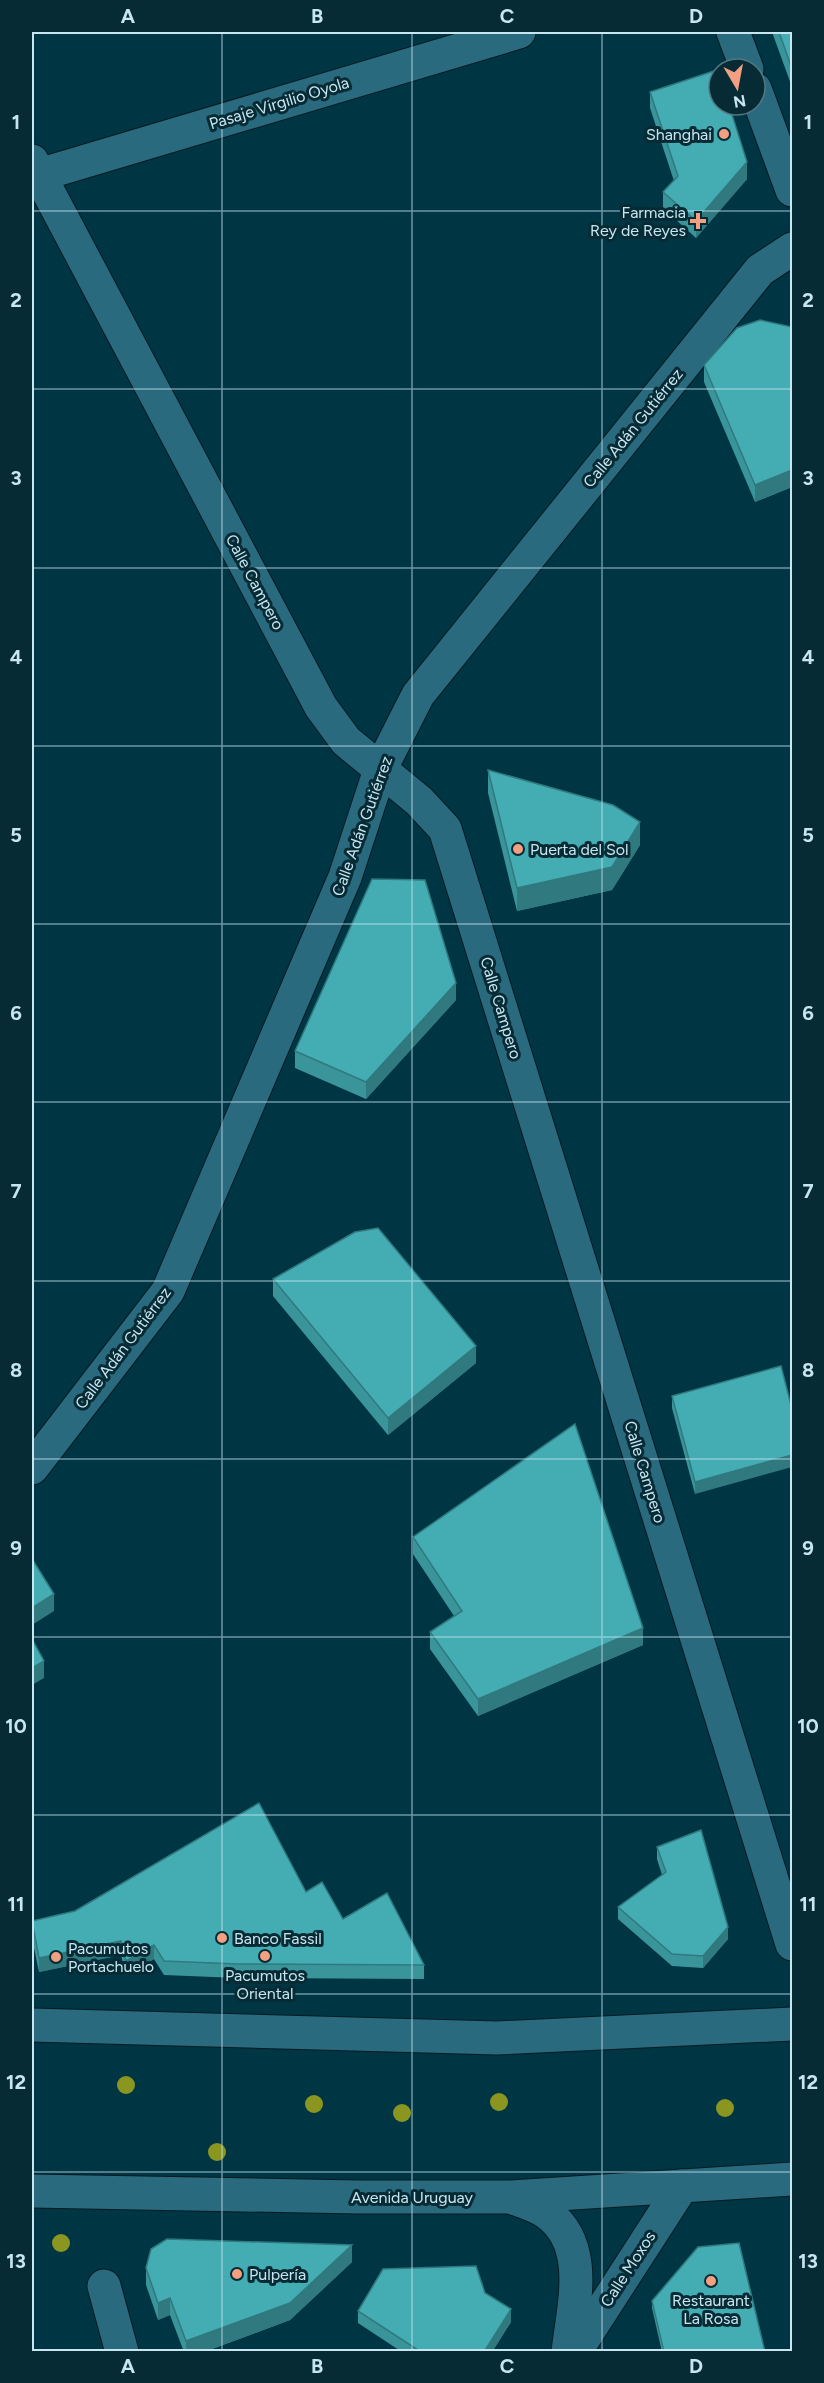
<svg xmlns="http://www.w3.org/2000/svg" width="824" height="2383" viewBox="0 0 824 2383" font-family="Figtree,sans-serif">
<style>
.lines{fill:none;stroke-linecap:round;stroke-linejoin:round}
.minor-casing{stroke:#071b21;stroke-width:35}
.tertiary-casing{stroke:#071b21;stroke-width:35}
.secondary-casing{stroke:#071b21;stroke-width:35}
.minor{stroke:#296a7e;stroke-width:33}
.tertiary{stroke:#296a7e;stroke-width:33}
.secondary{stroke:#296a7e;stroke-width:33}
.tree{fill:#8b9620}
.wall{fill:#3a959b}
.shaded-wall{fill:#30797e}
.building{fill:#44adb4;stroke:#30797e;stroke-width:1.5}
.grid{fill:none;stroke:#c7e6f1;stroke-width:1.5;stroke-opacity:0.55}
.poi-dot{fill:#f2a081;stroke:#072b35;stroke-width:2}
.labels{text-anchor:middle;dominant-baseline:central;stroke-width:6;stroke-linejoin:round;paint-order:stroke}
.street-label{font-size:16px;fill:#c7e6f1;stroke:#072b35}
.poi-label{font-size:16px;fill:#c7e6f1;stroke:#072b35;text-anchor:start}
.neatline{fill:none;stroke:#c7e6f1;stroke-width:2}
.grid-label{font-size:20px;text-anchor:middle;font-weight:bold;fill:#c7e6f1}
</style>
<rect width="100%" height="100%" fill="#003644"/>
<g class="lines">
<!-- minor casing -->
<g class="minor-casing">
<path id="minor" d="M 32,161 L 321,707 L 346,741 L 419,801 L 445,829 L 792,1944
M 39,175 L 519,32
M 32,1468 L 168,1291 L 345,877 L 380,770 L 418,695 L 760,270 L 792,249
M 104,2286 L 122,2352
M 575,2352 L 682,2186"/>
</g>
<!-- tertiary casing -->
<g class="tertiary-casing">
<path id="tertiary" d="M 733,32 L 747,69
M 755,89 L 792,190"/>
</g>
<!-- secondary casing -->
<g class="secondary-casing">
<path id="secondary" d="M 32,2025 L 497,2038 L 792,2024
M 32,2191 L 358,2197 L 511,2197 L 792,2179
M 513,2198 C 524,2202 537,2206 547,2213 C 591,2245 573,2306 568,2352"/>
</g>
<!-- minor -->
<use href="#minor" class="minor"/>
<!-- tertiary -->
<use href="#tertiary" class="tertiary"/>
<!-- secondary -->
<use href="#secondary" class="secondary"/>
</g>
<!-- trees -->
<g class="tree">
<circle cx="126" cy="2085" r="9"/>
<circle cx="499" cy="2102" r="9"/>
<circle cx="314" cy="2104" r="9"/>
<circle cx="725" cy="2108" r="9"/>
<circle cx="402" cy="2113" r="9"/>
<circle cx="217" cy="2152" r="9"/>
<circle cx="61" cy="2243" r="9"/>
</g>
<!-- wall -->
<path class="wall" d="M 772,32 L 792,32 L 792,87 Z
M 650,92 L 747,179 L 696,238 L 663,208 L 663,192 L 674,181 L 650,108 Z
M 792,327 L 792,487 L 755,502 L 704,382 L 704,365 Z
M 488,770 L 640,845 L 612,890 L 517,911 L 488,793 Z
M 456,1000 L 366,1099 L 295,1068 L 295,1051 Z
M 273,1279 L 476,1363 L 388,1435 L 273,1296 Z
M 781,1366 L 695,1494 L 672,1408 L 672,1396 Z
M 413,1537 L 643,1645 L 478,1716 L 430,1649 L 430,1632 L 454,1616 L 413,1554 Z
M 657,1847 L 728,1939 L 703,1968 L 672,1966 L 618,1919 L 618,1907 L 662,1875 L 657,1859 Z
M 306,1892 L 343,1919 L 424,1965 L 424,1979 L 238,1978 L 164,1975 L 154,1959 L 126,1975 L 121,1955 L 39,1972 L 32,1938 L 32,1921 Z
M 352,2262 L 290,2320 L 204,2352 L 184,2352 L 170,2315 L 158,2320 L 146,2285 L 146,2268 Z
M 485,2293 L 511,2322 L 492,2352 L 402,2352 L 358,2323 L 358,2311 Z
M 652,2301 L 765,2352 L 662,2352 L 652,2308 Z"/>
<!-- shaded-wall -->
<path class="shaded-wall" d="M 747,162 L 747,179 L 696,238 L 696,221 Z
M 792,470 L 792,487 L 755,502 L 755,485 Z
M 640,822 L 640,845 L 612,890 L 517,911 L 517,888 Z
M 456,983 L 456,1000 L 366,1099 L 366,1082 Z
M 476,1346 L 476,1363 L 388,1435 L 388,1418 Z
M 792,1455 L 792,1467 L 695,1494 L 695,1482 Z
M 54,1594 L 54,1611 L 32,1625 L 32,1608 Z
M 643,1628 L 643,1645 L 478,1716 L 478,1699 Z
M 44,1661 L 44,1678 L 32,1685 L 32,1668 Z
M 728,1927 L 728,1939 L 703,1968 L 703,1956 Z
M 121,1941 L 121,1955 L 39,1972 L 39,1958 Z
M 154,1945 L 154,1959 L 126,1975 L 126,1961 Z
M 352,2245 L 352,2262 L 290,2320 L 204,2352 L 186,2352 L 186,2341 Z
M 170,2298 L 170,2315 L 158,2320 L 158,2303 Z
M 511,2309 L 511,2322 L 492,2352 L 484,2352 Z"/>
<!-- building -->
<path class="building" d="M 779,32 L 792,32 L 792,69 Z
M 717,70 L 719,76 L 719,105 L 729,105 L 747,162 L 696,221 L 663,192 L 678,176 L 650,92 Z
M 760,320 L 792,327 L 792,470 L 755,485 L 704,365 L 737,328 Z
M 488,770 L 613,805 L 640,822 L 612,867 L 517,888 Z
M 372,879 L 425,880 L 456,983 L 366,1082 L 295,1051 Z
M 378,1228 L 476,1346 L 388,1418 L 273,1279 L 355,1232 Z
M 781,1366 L 792,1409 L 792,1455 L 695,1482 L 672,1396 Z
M 575,1424 L 643,1628 L 478,1699 L 430,1632 L 462,1611 L 413,1537 Z
M 32,1560 L 34,1562 L 54,1594 L 32,1608 Z
M 32,1639 L 44,1661 L 32,1668 Z
M 259,1803 L 306,1892 L 322,1882 L 343,1919 L 387,1893 L 424,1965 L 238,1964 L 164,1961 L 154,1945 L 126,1961 L 121,1941 L 39,1958 L 32,1921 L 75,1911 Z
M 701,1830 L 728,1927 L 703,1956 L 672,1954 L 618,1907 L 666,1872 L 657,1847 Z
M 167,2239 L 352,2245 L 290,2303 L 186,2341 L 170,2298 L 158,2303 L 146,2268 L 151,2249 Z
M 739,2243 L 765,2352 L 664,2352 L 652,2301 L 698,2247 Z
M 476,2266 L 485,2293 L 511,2309 L 484,2352 L 421,2352 L 358,2311 L 383,2269 Z"/>
<!-- grid -->
<path class="grid" d="M 222,32 L 222,2352M 412,32 L 412,2352M 602,32 L 602,2352M 32,211 L 792,211M 32,389 L 792,389M 32,568 L 792,568M 32,746 L 792,746M 32,924 L 792,924M 32,1102 L 792,1102M 32,1281 L 792,1281M 32,1459 L 792,1459M 32,1637 L 792,1637M 32,1815 L 792,1815M 32,1994 L 792,1994M 32,2172 L 792,2172"/>
<!-- markers -->
<g class="poi-dot">
<circle cx="724" cy="134" r="6"/>
<path d="M695 212h6v6h6v6h-6v6h-6v-6h-6v-6h6z"/>
<circle cx="518" cy="849" r="6"/>
<circle cx="222" cy="1938" r="6"/>
<circle cx="265" cy="1956" r="6"/>
<circle cx="56" cy="1957" r="6"/>
<circle cx="237" cy="2274" r="6"/>
<circle cx="711" cy="2281" r="6"/>
</g>
<g class="labels">
<!-- street labels -->
<g class="street-label">
<text transform="translate(279 103) rotate(-17)">Pasaje Virgilio Oyola</text>
<text transform="translate(633 428) rotate(-51)">Calle Adán Gutiérrez</text>
<text transform="translate(255 582) rotate(62)">Calle Campero</text>
<text transform="translate(362 826) rotate(-70)">Calle Adán Gutiérrez</text>
<text transform="translate(501 1008) rotate(73)">Calle Campero</text>
<text transform="translate(123 1348) rotate(-53)">Calle Adán Gutiérrez</text>
<text transform="translate(645 1472) rotate(73)">Calle Campero</text>
<text x="412" y="2197">Avenida Uruguay</text>
<text transform="translate(628 2269) rotate(-57)">Calle Moxos</text>
</g>
<!-- poi labels -->
<g class="poi-label">
<text x="712" y="134" text-anchor="end">Shanghai</text>
<text x="686" y="212" text-anchor="end">Farmacia<tspan x="686" dy="18">Rey de Reyes</tspan></text>
<text x="530" y="849">Puerta del Sol</text>
<text x="234" y="1938">Banco Fassil</text>
<text x="68" y="1948">Pacumutos<tspan x="68" dy="18">Portachuelo</tspan></text>
<text x="265" y="1975" text-anchor="middle">Pacumutos<tspan x="265" dy="18">Oriental</tspan></text>
<text x="249" y="2274">Pulpería</text>
<text x="711" y="2300" text-anchor="middle">Restaurant<tspan x="711" dy="18">La Rosa</tspan></text>
</g>
</g>
<!-- border -->
<rect width="824" height="2383" fill="none" stroke="#072b35" stroke-width="66"/>
<!-- north arrow -->
<g transform="translate(737 87) rotate(170)"><circle r="28" fill="#072b35" stroke="#547680" stroke-width="1.5"/>
<path d="M0-4.5L10 22L0 15L-10 22Z" fill="#f2a081"/>
<text y="-9" font-size="16" font-weight="bold" text-anchor="middle" fill="#c7e6f1">N</text>
</g>
<rect x="33" y="33" width="758" height="2317" class="neatline"/>
<g class="grid-label">
<text x="128" y="23">A</text>
<text x="317" y="23">B</text>
<text x="507" y="23">C</text>
<text x="696" y="23">D</text>
<text x="16" y="129">1</text>
<text x="808" y="129">1</text>
<text x="16" y="307">2</text>
<text x="808" y="307">2</text>
<text x="16" y="485">3</text>
<text x="808" y="485">3</text>
<text x="16" y="664">4</text>
<text x="808" y="664">4</text>
<text x="16" y="842">5</text>
<text x="808" y="842">5</text>
<text x="16" y="1020">6</text>
<text x="808" y="1020">6</text>
<text x="16" y="1198">7</text>
<text x="808" y="1198">7</text>
<text x="16" y="1377">8</text>
<text x="808" y="1377">8</text>
<text x="16" y="1555">9</text>
<text x="808" y="1555">9</text>
<text x="16" y="1733">10</text>
<text x="808" y="1733">10</text>
<text x="16" y="1911">11</text>
<text x="808" y="1911">11</text>
<text x="16" y="2089">12</text>
<text x="808" y="2089">12</text>
<text x="16" y="2268">13</text>
<text x="808" y="2268">13</text>
<text x="128" y="2373">A</text>
<text x="317" y="2373">B</text>
<text x="507" y="2373">C</text>
<text x="696" y="2373">D</text>
</g>
</svg>
